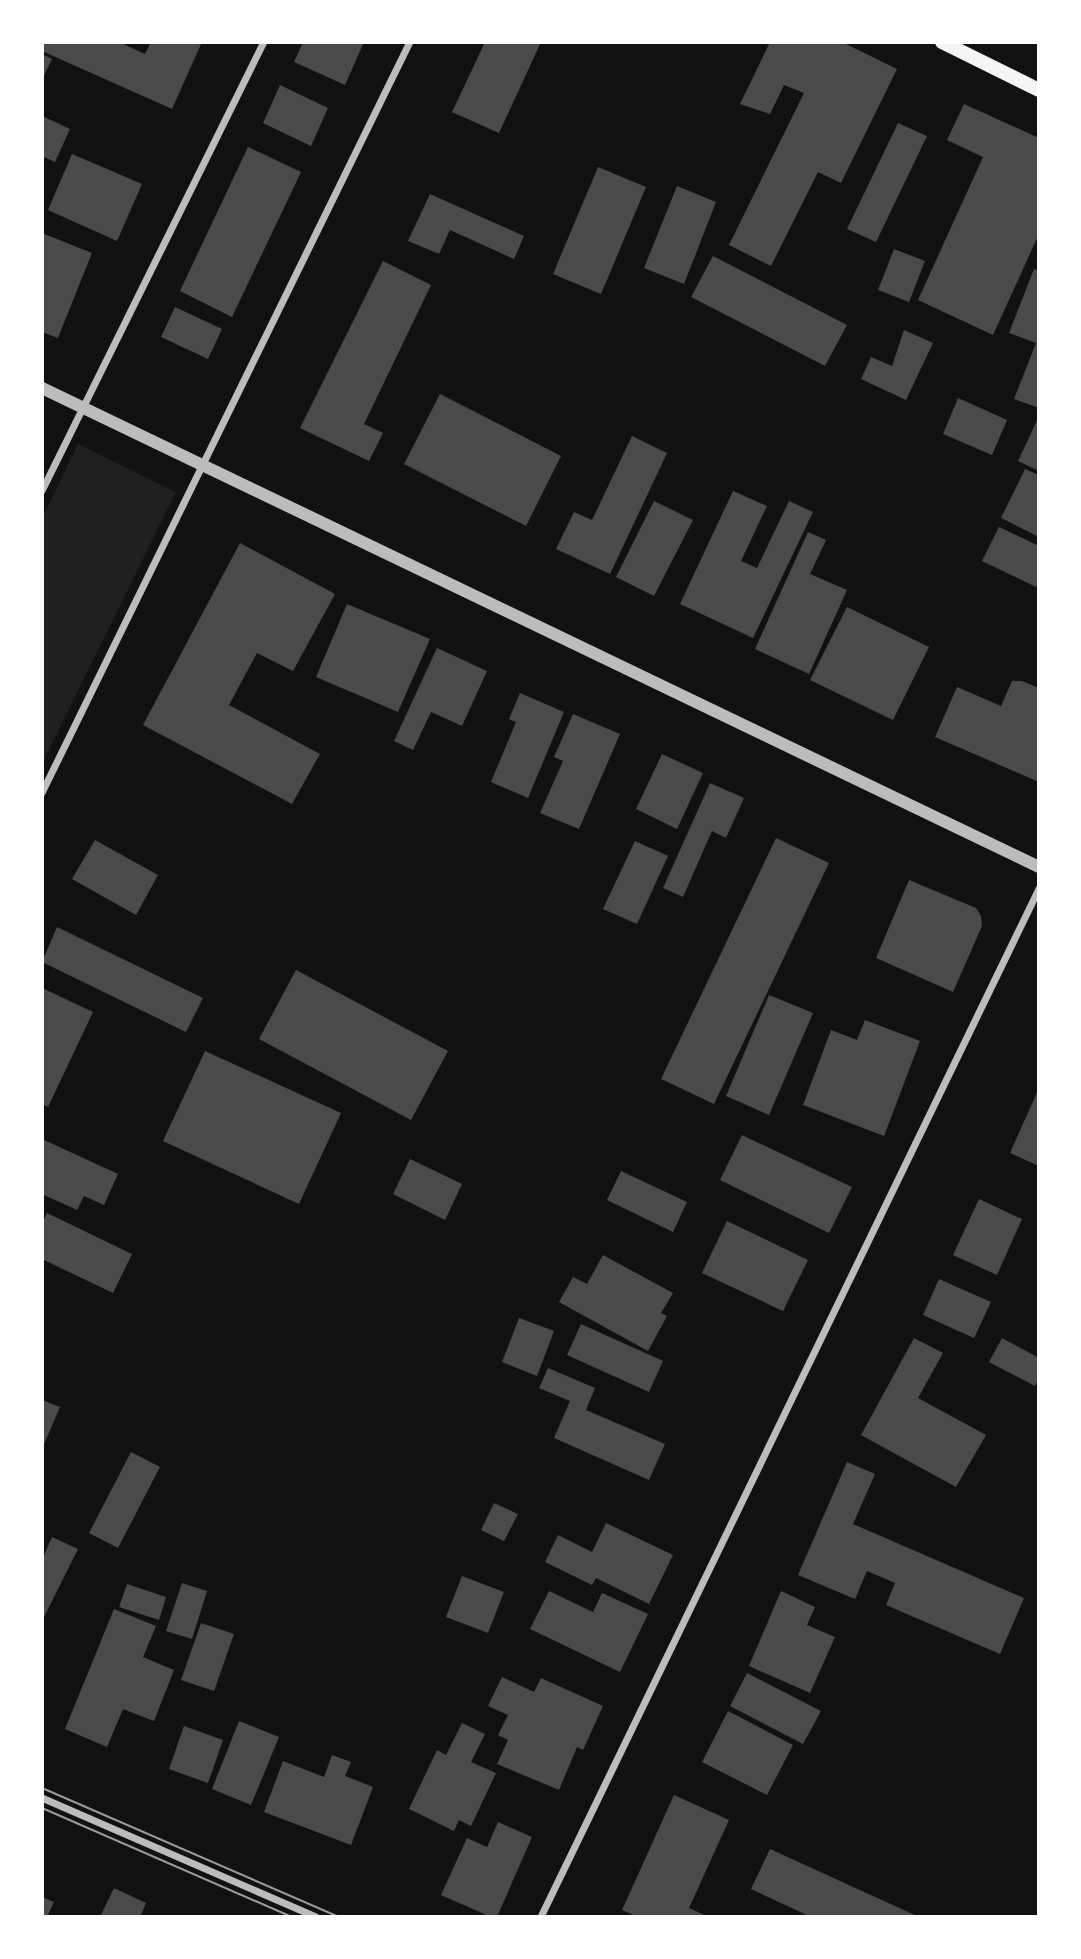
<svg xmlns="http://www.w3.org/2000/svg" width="1081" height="1959" viewBox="0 0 1081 1959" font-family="Roboto,sans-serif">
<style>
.green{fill:#202020}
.building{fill:#4a4a4a}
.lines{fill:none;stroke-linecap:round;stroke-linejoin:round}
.minor{stroke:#bcbcbc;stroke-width:7}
.tertiary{stroke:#bcbcbc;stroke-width:12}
.secondary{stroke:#f5f5f5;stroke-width:14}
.tram{stroke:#9a9a9a;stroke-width:2}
</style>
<rect width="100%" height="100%" fill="#111"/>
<!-- green -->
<path class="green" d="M 78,444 L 176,492 L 42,764 L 42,518 Z"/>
<!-- building -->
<path class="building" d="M 42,42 L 119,42 L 145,54 L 151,42 L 202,42 L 172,109 L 42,51 Z
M 303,42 L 364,42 L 345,85 L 294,62 Z
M 485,42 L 541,42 L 499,133 L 452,112 Z
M 770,42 L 842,42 L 897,69 L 841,183 L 818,172 L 771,266 L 729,245 L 804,93 L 784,85 L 770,114 L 740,104 Z
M 42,54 L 52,59 L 42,80 Z
M 280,85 L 328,108 L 311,146 L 263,123 Z
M 964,104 L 1039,138 L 1039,234 L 993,335 L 918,300 L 983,157 L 947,140 Z
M 42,116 L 70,129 L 55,162 L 42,156 Z
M 898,123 L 927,136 L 876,242 L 847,229 Z
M 248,147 L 301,172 L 232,317 L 180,291 Z
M 72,154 L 142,184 L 117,241 L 48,210 Z
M 598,167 L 646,187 L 601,294 L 553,274 Z
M 677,186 L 716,202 L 684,284 L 644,268 Z
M 430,194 L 524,236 L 514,259 L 450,230 L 439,254 L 408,241 Z
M 42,233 L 92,253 L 58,338 L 42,332 Z
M 894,249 L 925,261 L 909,302 L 878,290 Z
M 713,256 L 847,325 L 825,366 L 691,297 Z
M 383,261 L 431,285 L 364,424 L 383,433 L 369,461 L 300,428 Z
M 1034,269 L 1039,271 L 1039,408 L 1014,399 L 1036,343 L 1009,333 Z
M 175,307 L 222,329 L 208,359 L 161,337 Z
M 904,330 L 933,343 L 906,400 L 861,379 L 871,357 L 892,366 Z
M 440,394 L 561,456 L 526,526 L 404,464 Z
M 958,398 L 1007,420 L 992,455 L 943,434 Z
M 1039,416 L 1039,471 L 1018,461 Z
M 632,436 L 667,453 L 610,574 L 556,549 L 574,512 L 592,520 Z
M 1025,469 L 1039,475 L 1039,537 L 1001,518 Z
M 733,491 L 767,506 L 741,561 L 757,568 L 789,501 L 813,512 L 753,638 L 680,604 Z
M 654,501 L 693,520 L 654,596 L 616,577 Z
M 999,527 L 1039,546 L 1039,580 L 1036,587 L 982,561 Z
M 808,532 L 826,540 L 810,574 L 847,590 L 809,674 L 755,649 Z
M 240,543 L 335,594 L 293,671 L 257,653 L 229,705 L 320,754 L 292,804 L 143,725 Z
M 347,604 L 430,639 L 398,712 L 316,677 Z
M 847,607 L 929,647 L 893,720 L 810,680 Z
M 437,648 L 487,671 L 462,726 L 431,712 L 413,750 L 394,741 Z
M 1012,681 L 1022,681 L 1039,688 L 1039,782 L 935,737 L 957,687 L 1001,706 Z
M 520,693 L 564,712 L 528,798 L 491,782 L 516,722 L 509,719 Z
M 573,714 L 620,734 L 579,829 L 540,813 L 563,761 L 554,757 Z
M 662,754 L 703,773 L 677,829 L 636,809 Z
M 710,783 L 744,798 L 726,838 L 712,831 L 683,897 L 663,888 Z
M 776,838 L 829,863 L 714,1104 L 661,1079 Z
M 95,840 L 158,875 L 136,915 L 72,879 Z
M 635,841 L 668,856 L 637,924 L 603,909 Z
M 909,880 L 976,908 L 981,916 L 982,926 L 953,992 L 876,958 Z
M 57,927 L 203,998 L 186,1032 L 42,962 Z
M 296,970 L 448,1051 L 411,1120 L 259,1039 Z
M 42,988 L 93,1012 L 48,1107 L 42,1104 Z
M 769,995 L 813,1013 L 769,1115 L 726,1096 Z
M 865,1020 L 920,1041 L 884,1136 L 803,1105 L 831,1030 L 857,1040 Z
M 205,1051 L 341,1113 L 299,1204 L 163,1141 Z
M 1039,1088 L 1039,1166 L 1010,1153 Z
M 742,1135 L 852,1187 L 829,1233 L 720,1180 Z
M 42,1139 L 118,1174 L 104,1205 L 84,1196 L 77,1210 L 42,1194 Z
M 410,1159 L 462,1184 L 445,1220 L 393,1194 Z
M 621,1171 L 687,1202 L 673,1232 L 607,1200 Z
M 979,1199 L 1022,1219 L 997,1275 L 953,1255 Z
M 47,1213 L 132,1254 L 113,1293 L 42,1259 L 42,1224 Z
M 727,1221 L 808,1260 L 783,1311 L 702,1273 Z
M 603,1255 L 673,1293 L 661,1313 L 667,1316 L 648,1351 L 559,1302 L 573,1277 L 587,1284 Z
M 939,1279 L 991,1302 L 974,1338 L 923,1315 Z
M 519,1318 L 554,1331 L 537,1376 L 502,1362 Z
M 581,1324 L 663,1361 L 649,1392 L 567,1355 Z
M 914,1338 L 943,1353 L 918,1398 L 986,1435 L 956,1487 L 861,1435 Z
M 1002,1338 L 1039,1358 L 1039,1378 L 1035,1386 L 989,1362 Z
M 548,1368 L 595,1388 L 586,1410 L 665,1444 L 649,1480 L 554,1438 L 570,1401 L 539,1388 Z
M 42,1400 L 60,1407 L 42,1449 Z
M 131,1452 L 160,1467 L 118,1548 L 89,1533 Z
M 847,1462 L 875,1474 L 853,1524 L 1024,1598 L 1000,1654 L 886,1605 L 895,1583 L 867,1571 L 855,1599 L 798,1575 Z
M 494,1503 L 518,1514 L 504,1541 L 481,1530 Z
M 606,1523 L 673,1555 L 649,1604 L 596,1578 L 592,1585 L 545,1562 L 558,1535 L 592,1552 Z
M 52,1537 L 78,1549 L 42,1621 L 42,1560 Z
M 462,1576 L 504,1592 L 488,1633 L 446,1617 Z
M 182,1583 L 207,1591 L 192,1639 L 166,1631 Z
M 127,1584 L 166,1597 L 159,1620 L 119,1607 Z
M 549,1591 L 593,1612 L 602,1593 L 648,1614 L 620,1672 L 530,1629 Z
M 781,1591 L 815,1607 L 807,1625 L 835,1637 L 810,1693 L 749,1666 Z
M 114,1609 L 156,1626 L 143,1657 L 174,1670 L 154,1721 L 123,1709 L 107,1747 L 65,1729 Z
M 201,1623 L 234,1634 L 214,1691 L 181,1680 Z
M 747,1673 L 821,1711 L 803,1744 L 730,1706 Z
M 502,1677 L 534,1692 L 541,1678 L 603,1706 L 583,1750 L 577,1747 L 559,1790 L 497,1764 L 508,1740 L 498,1735 L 508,1715 L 488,1706 Z
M 728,1711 L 793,1745 L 767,1795 L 702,1762 Z
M 239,1721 L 279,1737 L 251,1805 L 212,1789 Z
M 462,1723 L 485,1734 L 471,1762 L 496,1773 L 471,1826 L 459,1820 L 454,1831 L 409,1809 L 437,1750 L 446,1755 Z
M 184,1726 L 223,1740 L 208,1783 L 169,1769 Z
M 332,1755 L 351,1762 L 345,1776 L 373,1787 L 351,1845 L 264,1812 L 283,1761 L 324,1777 Z
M 674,1795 L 729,1820 L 689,1908 L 709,1917 L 638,1917 L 622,1910 Z
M 498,1822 L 532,1837 L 497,1917 L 491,1917 L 441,1895 L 467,1838 L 487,1847 Z
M 770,1849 L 919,1917 L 811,1917 L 751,1889 Z
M 114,1888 L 146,1903 L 140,1917 L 100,1917 Z
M 42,1897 L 54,1902 L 47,1917 L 42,1917 Z"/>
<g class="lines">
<!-- minor -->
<path class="minor" d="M 42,491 L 264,42
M 42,793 L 410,42
M 42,1798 L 316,1917
M 541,1917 L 1039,889"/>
<!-- tertiary -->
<path class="tertiary" d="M 42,388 L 1039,867"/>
<!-- secondary -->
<path class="secondary" d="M 942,42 L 1039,90"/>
<!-- tram -->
<path class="tram" d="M 42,1788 L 339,1917
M 42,1808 L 292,1917"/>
</g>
<!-- border -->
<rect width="1081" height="1959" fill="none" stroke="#ffffff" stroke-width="88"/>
</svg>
